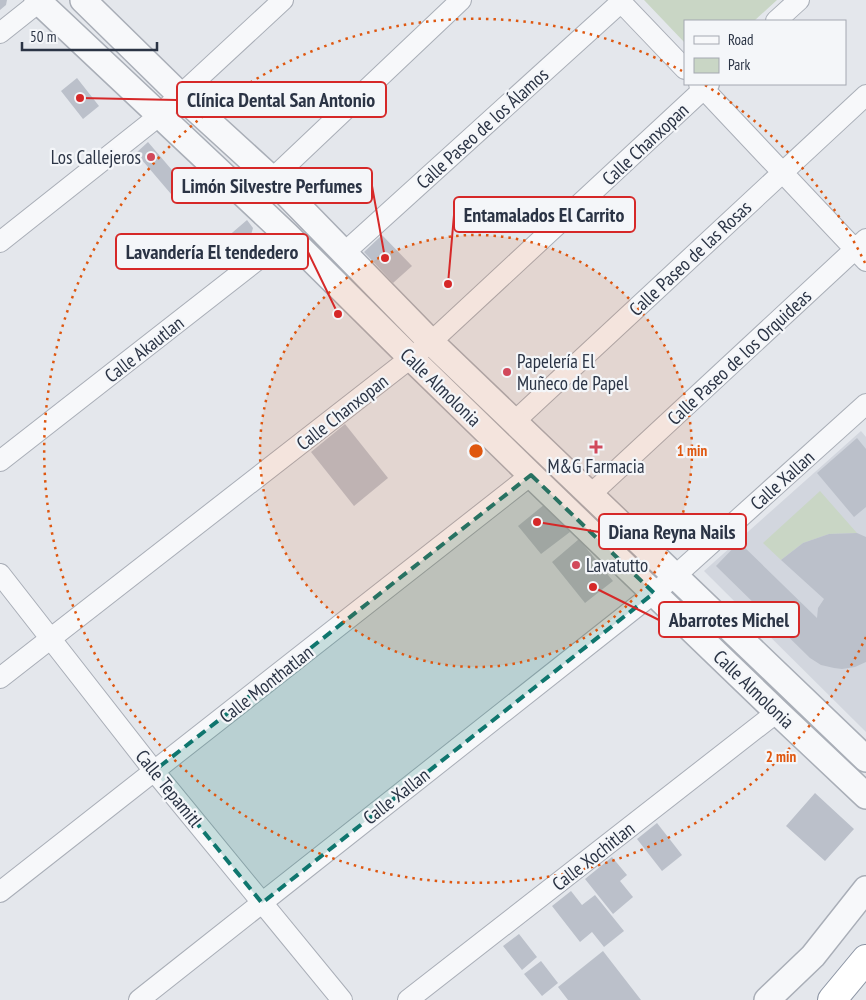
<svg xmlns="http://www.w3.org/2000/svg" width="866" height="1000" viewBox="0 0 866 1000" font-family="'PT Sans Narrow',sans-serif">
<style>
.built{fill:#d2d6de}
.green{fill:#c9d6c5}
.building{fill:#bbc0ca}
.lines{fill:none;stroke-linecap:round;stroke-linejoin:round}
.minor-casing{stroke:#a9aeb7;stroke-width:22}
.tertiary-casing{stroke:#a9aeb7;stroke-width:28}
.trunk-casing{stroke:#8b94a3;stroke-width:30}
.minor{stroke:#f7f8fa;stroke-width:20}
.tertiary{stroke:#f7f8fa;stroke-width:25}
.trunk{stroke:#fff;stroke-width:28}
.marked{fill:#0f766e;fill-opacity:0.2;stroke:#0f766e;stroke-width:4;stroke-dasharray:10 6;stroke-linejoin:round}
.ring{fill:none;stroke:#df570f;stroke-width:2.5;stroke-dasharray:2.5 5}
.poi-dot{fill:#d1495b;stroke:#f4f6f9;stroke-width:2}
.labels{text-anchor:middle;dominant-baseline:central;stroke-width:4.5;stroke-linejoin:round;paint-order:stroke}
.street-label{font-size:19px;fill:#2b3445;stroke:#f4f6f9}
.poi-label{font-size:19px;fill:#2b3445;stroke:#f4f6f9;text-anchor:start}
.centre{fill:#df570f;stroke:#f4f6f9;stroke-width:2.5}
.ring-label{font-size:15px;text-anchor:middle;font-weight:bold;fill:#df570f;stroke:#f4f6f9;stroke-width:4.5;stroke-linejoin:round;paint-order:stroke}
.leader{fill:none;stroke:#d62828;stroke-width:2}
.callout-dot{fill:#d62828;stroke:#f4f6f9;stroke-width:2}
.callout{fill:#f4f6f9;stroke:#d62828;stroke-width:2}
.callout-label{font-size:20px;text-anchor:middle;font-weight:bold;fill:#2b3445}
</style>
<rect width="100%" height="100%" fill="#e4e7ec"/>
<!-- built -->
<path class="built" d="M 861,431 L 866,437 L 866,732 L 704,571 Z"/>
<!-- green -->
<path class="green" d="M 644,0 L 777,0 L 754,21 L 685,21 L 685,43 Z
M 820,491 L 857,533 L 829,534 L 803,543 L 781,560 L 763,543 Z"/>
<!-- building -->
<path class="building" d="M 0,0 L 7,0 L 6,5 L 0,10 Z
M 77,78 L 99,106 L 83,119 L 61,91 Z
M 148,142 L 189,190 L 177,201 L 136,153 Z
M 247,220 L 253,228 L 251,235 L 235,249 L 226,238 Z
M 382,235 L 412,266 L 393,283 L 364,252 Z
M 345,424 L 388,478 L 354,506 L 311,452 Z
M 857,438 L 866,449 L 866,507 L 854,517 L 817,473 Z
M 545,504 L 570,532 L 541,554 L 518,526 Z
M 857,533 L 866,537 L 866,662 L 855,667 L 842,669 L 834,668 L 821,665 L 810,658 L 716,566 L 739,542 L 817,618 L 818,608 L 824,599 L 781,560 L 803,543 L 829,534 Z
M 579,539 L 613,581 L 585,603 L 552,562 Z
M 815,793 L 854,829 L 825,861 L 786,826 Z
M 657,823 L 682,855 L 662,871 L 637,839 Z
M 612,857 L 627,875 L 620,881 L 633,897 L 613,914 L 585,879 Z
M 571,891 L 582,905 L 595,895 L 624,931 L 604,947 L 592,932 L 580,942 L 552,906 Z
M 519,934 L 537,957 L 522,970 L 503,946 Z
M 603,951 L 641,1000 L 568,1000 L 558,987 Z
M 541,961 L 558,983 L 542,996 L 524,974 Z"/>
<g class="lines">
<!-- minor casing -->
<g class="minor-casing">
<path id="minor" d="M 619,0 L 685,69
M 776,21 L 799,0
M 0,33 L 39,2
M 699,84 L 866,261
M 272,179 L 461,0
M 0,242 L 150,123 L 283,0
M 344,253 L 621,2
M 515,421 L 866,95
M 0,461 L 288,236
M 590,495 L 866,239
M 0,574 L 154,771 L 342,1000
M 0,678 L 431,342 L 709,84
M 0,892 L 531,475
M 139,1000 L 654,593 L 675,576 L 866,404
M 408,1000 L 777,712"/>
</g>
<!-- tertiary casing -->
<g class="tertiary-casing">
<path id="tertiary" d="M 37,0 L 288,236 L 411,358 L 531,475 L 777,712 L 866,796
M 83,0 L 180,95 L 272,179 L 431,342 L 866,759
M 767,1000 L 813,956 L 866,889"/>
</g>
<!-- trunk casing -->
<g class="trunk-casing">
<path id="trunk" d="M 832,1000 L 866,959"/>
</g>
<!-- minor -->
<use href="#minor" class="minor"/>
<!-- tertiary -->
<use href="#tertiary" class="tertiary"/>
<!-- trunk -->
<use href="#trunk" class="trunk"/>
</g>
<!-- marked area -->
<path class="marked" d="M 531,475 L 654,593 L 262,903 L 154,771 Z"/>
<!-- distance rings -->
<circle cx="476" cy="451" r="216" fill="#df570f" fill-opacity=".12"/>
<g class="ring">
<circle cx="476" cy="451" r="216"/>
<path d="M866 637A432 432 0 1 1 682 71M705 85A432 432 0 0 1 866 265"/>
</g>
<!-- markers -->
<g class="poi-dot">
<circle cx="151" cy="157" r="5"/>
<circle cx="507" cy="372" r="5"/>
<path d="M593.5 439.5h5v5h5v5h-5v5h-5v-5h-5v-5h5z"/>
<circle cx="576" cy="565" r="5"/>
</g>
<g class="labels">
<!-- street labels -->
<g class="street-label">
<text transform="translate(482 128) rotate(-42)">Calle Paseo de los Álamos</text>
<text transform="translate(645 144) rotate(-43)">Calle Chanxopan</text>
<text transform="translate(690 258) rotate(-43)">Calle Paseo de las Rosas</text>
<text transform="translate(144 349) rotate(-38)">Calle Akautlan</text>
<text transform="translate(739 357) rotate(-43)">Calle Paseo de los Orquideas</text>
<text transform="translate(441 387) rotate(44)">Calle Almolonia</text>
<text transform="translate(342 412) rotate(-38)">Calle Chanxopan</text>
<text transform="translate(782 480) rotate(-42)">Calle Xallan</text>
<text transform="translate(266 684) rotate(-38)">Calle Monthatlan</text>
<text transform="translate(754 689) rotate(44)">Calle Almolonia</text>
<text transform="translate(169 788) rotate(51)">Calle Tepamitl</text>
<text transform="translate(396 796) rotate(-38)">Calle Xallan</text>
<text transform="translate(593 856) rotate(-38)">Calle Xochitlan</text>
</g>
<!-- poi labels -->
<g class="poi-label">
<text x="141" y="157" text-anchor="end">Los Callejeros</text>
<text x="517" y="361">Papelería El<tspan x="517" dy="22">Muñeco de Papel</tspan></text>
<text x="596" y="466" text-anchor="middle">M&amp;G Farmacia</text>
<text x="586" y="565">Lavatutto</text>
</g>
</g>
<circle cx="476" cy="451" r="8" class="centre"/>
<g class="ring-label">
<text x="692" y="456">1 min</text>
<text x="781" y="762">2 min</text>
</g>
<!-- callouts -->
<path class="leader" d="M80 98L177 100M385 258L372 186M448 284L454 215M338 314L308 252M537 522L599 532M593 587L659 620"/>
<g class="callout-dot">
<circle cx="80" cy="98" r="5"/>
<circle cx="385" cy="258" r="5"/>
<circle cx="448" cy="284" r="5"/>
<circle cx="338" cy="314" r="5"/>
<circle cx="537" cy="522" r="5"/>
<circle cx="593" cy="587" r="5"/>
</g>
<g class="callout">
<rect x="177" y="82" width="209" height="35" rx="5"/>
<rect x="172" y="168" width="200" height="35" rx="5"/>
<rect x="454" y="197" width="181" height="35" rx="5"/>
<rect x="116" y="234" width="192" height="35" rx="5"/>
<rect x="599" y="514" width="147" height="35" rx="5"/>
<rect x="659" y="602" width="140" height="35" rx="5"/>
</g>
<g class="callout-label">
<text x="281" y="107">Clínica Dental San Antonio</text>
<text x="272" y="193">Limón Silvestre Perfumes</text>
<text x="544" y="222">Entamalados El Carrito</text>
<text x="212" y="259">Lavandería El tendedero</text>
<text x="672" y="539">Diana Reyna Nails</text>
<text x="729" y="627">Abarrotes Michel</text>
</g>
<!-- legend -->
<rect x="684" y="20" width="162" height="65" fill="#f4f6f9" stroke="#a4a8b1"/>
<rect x="694" y="36" width="25" height="8" fill="#f7f8fa" stroke="#a4a8b1"/>
<text x="728" y="45" font-size="15" fill="#2b3445">Road</text>
<rect x="694" y="58" width="25" height="15" fill="#c9d6c5" stroke="#a4a8b1"/>
<text x="728" y="70" font-size="15" fill="#2b3445">Park</text>
<!-- scale -->
<path d="M22 42v8h135v-8" fill="none" stroke="#2b3445" stroke-width="2.5"/>
<text x="30" y="42" font-size="15" fill="#2b3445" stroke="#f4f6f9" stroke-width="4" paint-order="stroke">50 m</text>
</svg>
